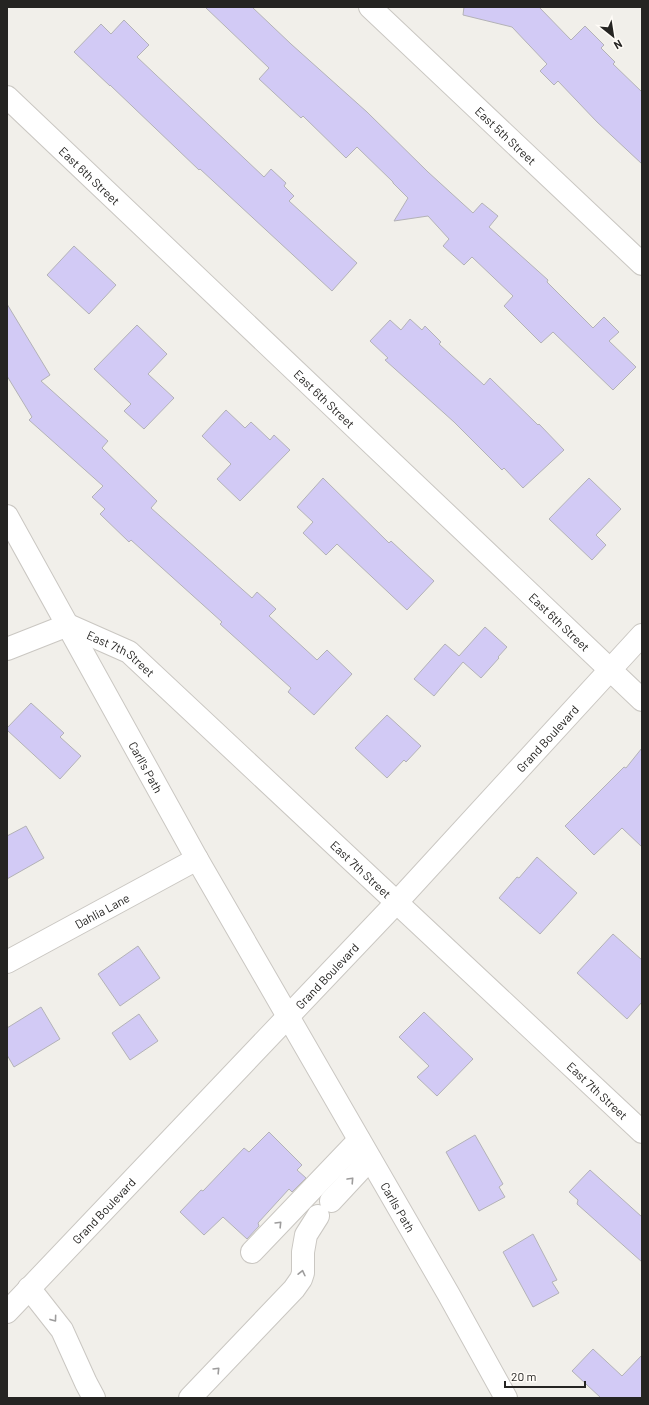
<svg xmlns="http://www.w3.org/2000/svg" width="649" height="1405" viewBox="0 0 649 1405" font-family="Barlow,sans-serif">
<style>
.building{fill:#d2caf5;stroke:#b3b2b7}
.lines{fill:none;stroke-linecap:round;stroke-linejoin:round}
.minor-casing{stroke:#cac7c2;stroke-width:24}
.minor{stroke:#fff;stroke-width:22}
.oneway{stroke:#9d9c9c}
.labels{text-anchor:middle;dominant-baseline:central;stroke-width:3;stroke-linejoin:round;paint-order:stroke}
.street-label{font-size:12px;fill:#252422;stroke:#fffcf7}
</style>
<rect width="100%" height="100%" fill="#f1efea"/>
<!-- building -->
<path class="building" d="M 205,7 L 252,7 L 291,44 L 367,112 L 428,172 L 473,213 L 482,203 L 498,216 L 489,227 L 548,280 L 547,282 L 593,328 L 604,317 L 619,332 L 609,341 L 636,367 L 613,390 L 553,332 L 541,343 L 504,306 L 513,296 L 472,257 L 464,265 L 443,246 L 449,239 L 428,216 L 394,221 L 408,198 L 393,183 L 393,182 L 357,147 L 346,158 L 303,116 L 301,118 L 259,79 L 269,68 Z
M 464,7 L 539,7 L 571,40 L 585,26 L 604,45 L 601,48 L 615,62 L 613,64 L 642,92 L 642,164 L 597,122 L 558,81 L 554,85 L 540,71 L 547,64 L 512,27 L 463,15 Z
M 124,20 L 149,45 L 137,57 L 264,177 L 271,169 L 286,183 L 284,186 L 294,196 L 289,201 L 357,263 L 332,291 L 200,169 L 199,170 L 110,85 L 110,86 L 74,52 L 101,24 L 111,34 Z
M 74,246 L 116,285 L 89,314 L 47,275 Z
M 7,304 L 50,375 L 41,381 L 108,441 L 102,448 L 157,501 L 151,508 L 252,598 L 257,592 L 276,609 L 269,616 L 317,660 L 327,650 L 352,674 L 314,715 L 288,692 L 291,688 L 220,624 L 222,622 L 131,540 L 129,542 L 100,514 L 105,509 L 92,497 L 103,486 L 29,420 L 32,417 L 7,376 Z
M 410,319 L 422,330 L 425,326 L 441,342 L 439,344 L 484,385 L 490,378 L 538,425 L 539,424 L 564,450 L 523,488 L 504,468 L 502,470 L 454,422 L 385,360 L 388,358 L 370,341 L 390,320 L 401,330 Z
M 137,325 L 167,354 L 148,374 L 174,398 L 144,429 L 124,411 L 131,404 L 94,369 Z
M 226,410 L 245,428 L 251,422 L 270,440 L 274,435 L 290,450 L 240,501 L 217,479 L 231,464 L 202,436 Z
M 323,478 L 389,543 L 391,541 L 434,581 L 407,610 L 337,544 L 326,555 L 303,533 L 313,522 L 297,507 Z
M 589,478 L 621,509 L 596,535 L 606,545 L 592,560 L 549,519 Z
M 485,627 L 507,647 L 498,657 L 499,658 L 481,678 L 463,662 L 434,696 L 414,679 L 445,644 L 459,656 Z
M 31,703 L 64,733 L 60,737 L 81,756 L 60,779 L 7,730 L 7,728 Z
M 387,715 L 421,746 L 406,762 L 404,760 L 387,778 L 355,748 Z
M 642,748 L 642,847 L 622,828 L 594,855 L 565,826 L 624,767 L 626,768 Z
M 26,826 L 44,858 L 7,879 L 7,836 Z
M 537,857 L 577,893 L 540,934 L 499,898 L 517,877 L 519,878 Z
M 613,934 L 642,960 L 642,1002 L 627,1019 L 577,973 Z
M 138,946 L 160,978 L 120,1006 L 98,974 Z
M 41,1007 L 60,1039 L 14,1067 L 7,1055 L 7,1028 Z
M 424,1012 L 473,1059 L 437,1096 L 417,1077 L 429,1066 L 399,1037 Z
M 139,1014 L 158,1041 L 130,1060 L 112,1033 Z
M 269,1132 L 302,1165 L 297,1170 L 306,1178 L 292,1192 L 289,1189 L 258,1223 L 259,1226 L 247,1239 L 223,1217 L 204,1235 L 180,1212 L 201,1190 L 203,1191 L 244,1148 L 249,1152 Z
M 475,1135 L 503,1184 L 499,1187 L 505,1197 L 479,1211 L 446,1152 Z
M 590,1170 L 642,1217 L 642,1262 L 577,1204 L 578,1200 L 569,1192 Z
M 533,1234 L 557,1280 L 552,1282 L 559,1293 L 533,1307 L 503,1252 Z
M 593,1349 L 622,1376 L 642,1355 L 642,1398 L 601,1398 L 572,1371 Z"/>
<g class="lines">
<!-- minor casing -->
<g class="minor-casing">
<g id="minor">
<path id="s1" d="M 370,7 L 642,264"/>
<path id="s2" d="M 7,97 L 642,700"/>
<path id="s3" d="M 7,516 L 197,859 L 449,1295 L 506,1398"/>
<path id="s4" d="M 7,649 L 68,625 L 129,652 L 642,1132"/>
<path id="s5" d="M 7,962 L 197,859"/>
<path d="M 331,1201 L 370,1159"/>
<path d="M 252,1252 L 359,1140"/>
<path d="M 29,1288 L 62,1330 L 86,1383 L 94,1398"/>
<path id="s6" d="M 7,1312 L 397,902 L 642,635"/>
<path d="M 190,1398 L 294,1289 L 301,1279 L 303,1273 L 303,1252 L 306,1235 L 318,1216"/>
</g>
</g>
<!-- minor -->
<use href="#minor" class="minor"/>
</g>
<!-- one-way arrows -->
<defs><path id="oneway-chevron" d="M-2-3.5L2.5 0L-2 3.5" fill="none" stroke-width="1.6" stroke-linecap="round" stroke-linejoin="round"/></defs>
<g class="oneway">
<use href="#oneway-chevron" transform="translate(351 1180) rotate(-47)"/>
<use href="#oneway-chevron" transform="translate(279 1224) rotate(-46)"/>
<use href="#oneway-chevron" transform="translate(302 1273) rotate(-77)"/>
<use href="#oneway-chevron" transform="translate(54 1319) rotate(54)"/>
<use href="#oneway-chevron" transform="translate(217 1370) rotate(-46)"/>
</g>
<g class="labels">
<!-- street labels -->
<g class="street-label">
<text stroke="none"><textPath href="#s1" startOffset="187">East 5th Street</textPath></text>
<text stroke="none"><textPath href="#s2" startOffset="114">East 6th Street</textPath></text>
<text stroke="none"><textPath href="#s2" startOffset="438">East 6th Street</textPath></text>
<text stroke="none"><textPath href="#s2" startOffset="762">East 6th Street</textPath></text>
<text stroke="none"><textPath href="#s4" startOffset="126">East 7th Street</textPath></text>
<text stroke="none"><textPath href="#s6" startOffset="788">Grand Boulevard</textPath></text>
<text stroke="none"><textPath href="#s3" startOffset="287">Carll's Path</textPath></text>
<text stroke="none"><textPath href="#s4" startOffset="450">East 7th Street</textPath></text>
<text stroke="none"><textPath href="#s5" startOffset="108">Dahlia Lane</textPath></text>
<text stroke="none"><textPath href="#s6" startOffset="464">Grand Boulevard</textPath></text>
<text stroke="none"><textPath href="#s4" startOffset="774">East 7th Street</textPath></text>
<text stroke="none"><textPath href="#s3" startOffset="794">Carlls Path</textPath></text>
<text stroke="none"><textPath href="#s6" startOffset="140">Grand Boulevard</textPath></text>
</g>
</g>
<!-- border -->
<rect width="649" height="1405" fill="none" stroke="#252422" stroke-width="16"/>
<!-- north arrow -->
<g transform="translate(613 36) rotate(150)" stroke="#fffcf7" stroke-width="3" paint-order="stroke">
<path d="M0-3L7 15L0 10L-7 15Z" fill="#252422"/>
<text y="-6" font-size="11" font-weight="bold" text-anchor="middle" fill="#252422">N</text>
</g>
<!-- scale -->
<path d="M505 1381v6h80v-6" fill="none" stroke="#252422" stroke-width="2"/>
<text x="511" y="1381" font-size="12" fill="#252422" stroke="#fffcf7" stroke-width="3" paint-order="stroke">20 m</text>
</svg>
